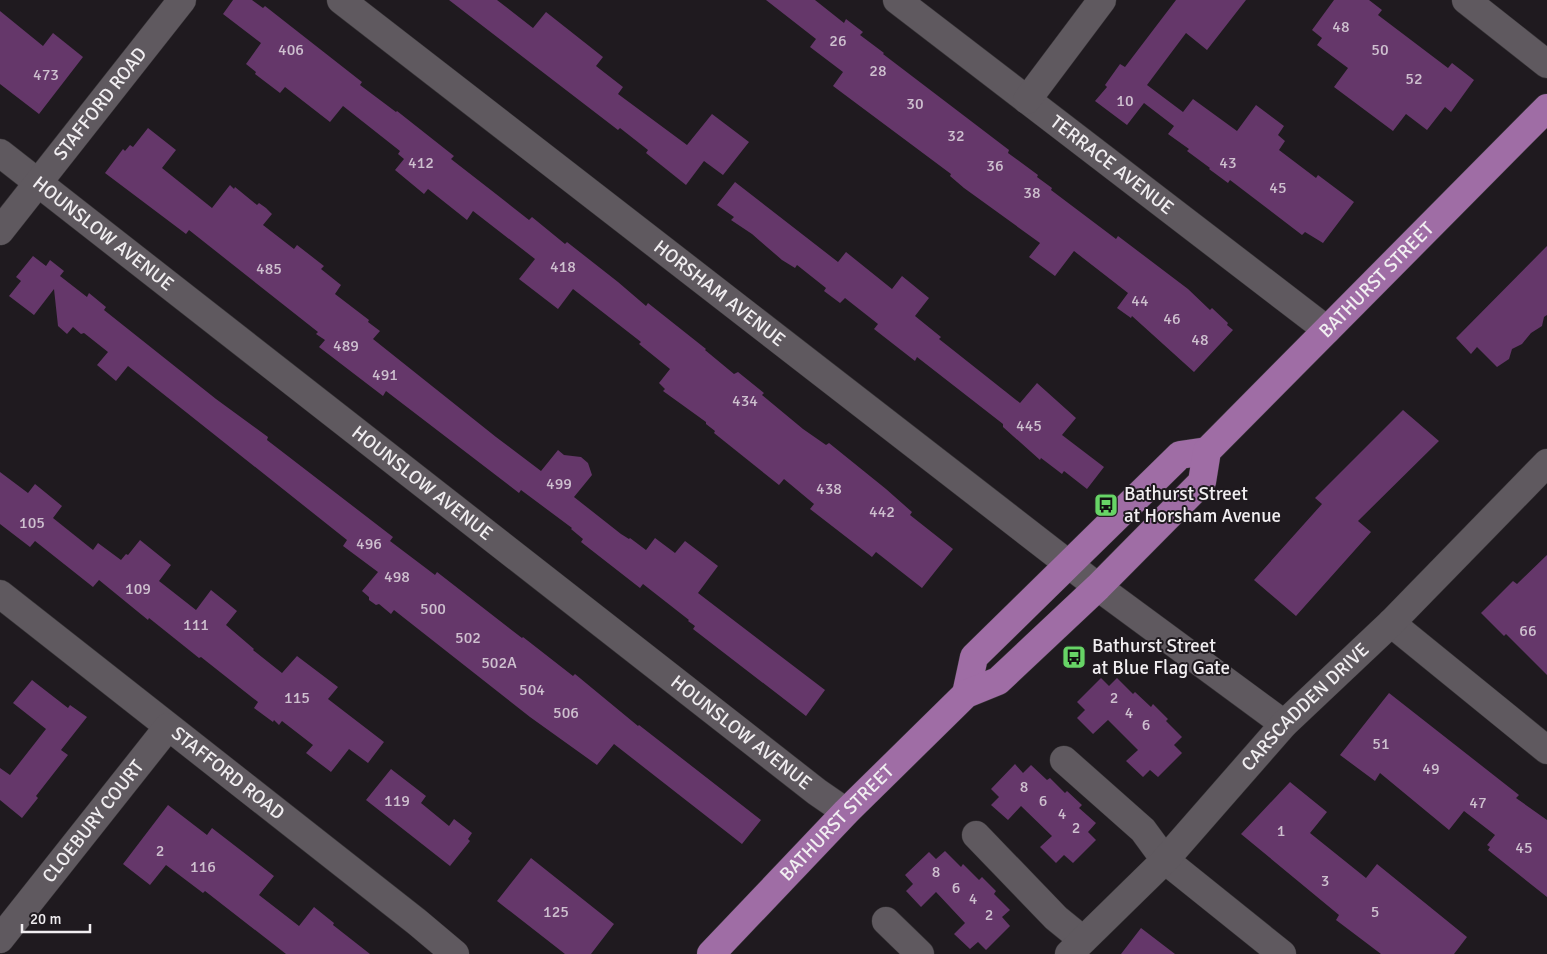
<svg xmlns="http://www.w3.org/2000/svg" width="1547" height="954" viewBox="0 0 1547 954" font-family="Signika,sans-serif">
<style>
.building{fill:#65376a}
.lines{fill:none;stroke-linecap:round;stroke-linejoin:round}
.minor-casing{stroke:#373437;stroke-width:29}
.major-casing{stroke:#373437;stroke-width:29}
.minor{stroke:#5f595f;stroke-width:28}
.major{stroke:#9f6da5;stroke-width:28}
.labels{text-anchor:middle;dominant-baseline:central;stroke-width:4;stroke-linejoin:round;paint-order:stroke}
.number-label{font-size:16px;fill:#cec0cf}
.street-label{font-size:19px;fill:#f1eef1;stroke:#1f1a1f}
.poi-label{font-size:19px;fill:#f1eef1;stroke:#1f1a1f;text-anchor:start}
</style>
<rect width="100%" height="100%" fill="#1f1a1f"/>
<!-- building -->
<path class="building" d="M 233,0 L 252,0 L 263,8 L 265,6 L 362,82 L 360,85 L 396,112 L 397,111 L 454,156 L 451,159 L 496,194 L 529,220 L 532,217 L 565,244 L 567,242 L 618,282 L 646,306 L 648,303 L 706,349 L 705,350 L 734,374 L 738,372 L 764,393 L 762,395 L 803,429 L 826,445 L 829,443 L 886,489 L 912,512 L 910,515 L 953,549 L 922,588 L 876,552 L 872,557 L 832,526 L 810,509 L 814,504 L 784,479 L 779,485 L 714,433 L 715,431 L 706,424 L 706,422 L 663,391 L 665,389 L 659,383 L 670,369 L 639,344 L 641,342 L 573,289 L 558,309 L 519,279 L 535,259 L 473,211 L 467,220 L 428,189 L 424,194 L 395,170 L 404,159 L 398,154 L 400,151 L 343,106 L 330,122 L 285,87 L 280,93 L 255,74 L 256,72 L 246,64 L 261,43 L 223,14 Z
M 449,0 L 497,0 L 533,28 L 546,12 L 603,57 L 596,66 L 623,87 L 618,94 L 687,145 L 712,114 L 749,142 L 723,175 L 704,161 L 686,185 L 646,153 L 648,150 L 620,128 L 618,130 Z
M 766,0 L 815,0 L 844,23 L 846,19 L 863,32 L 860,35 L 884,53 L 883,54 L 1009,150 L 1008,153 L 1038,175 L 1037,177 L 1052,188 L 1051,190 L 1116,239 L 1118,236 L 1188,289 L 1210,310 L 1212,308 L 1228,323 L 1227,325 L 1233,330 L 1194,372 L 1132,316 L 1131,318 L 1117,308 L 1128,293 L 1074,251 L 1055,276 L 1029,257 L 1040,243 L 964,188 L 950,176 L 951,174 L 833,86 L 843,72 L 810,47 L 816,39 Z
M 1176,0 L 1246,0 L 1207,50 L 1186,33 L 1147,85 L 1183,112 L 1193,99 L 1237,131 L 1256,105 L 1284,126 L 1278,135 L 1285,141 L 1279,150 L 1316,178 L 1318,175 L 1354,202 L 1323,243 L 1305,232 L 1302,235 L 1230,180 L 1228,183 L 1209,169 L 1210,168 L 1187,151 L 1189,149 L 1168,134 L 1174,126 L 1144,103 L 1127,125 L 1095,101 L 1107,87 L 1105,85 L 1120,64 L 1125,67 Z
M 1334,0 L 1369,0 L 1382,10 L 1378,15 L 1448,68 L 1452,63 L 1474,80 L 1451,112 L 1445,107 L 1427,130 L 1406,114 L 1393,131 L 1334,87 L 1348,68 L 1317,45 L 1322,38 L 1312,30 Z
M 0,11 L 43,46 L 53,33 L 83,57 L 39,114 L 0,84 Z
M 148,128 L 176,150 L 162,168 L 212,208 L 230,185 L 234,189 L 235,187 L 257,205 L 259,203 L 266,208 L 272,214 L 263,225 L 294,249 L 297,245 L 324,266 L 321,269 L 341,285 L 335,294 L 369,320 L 368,322 L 380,331 L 373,339 L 496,437 L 541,471 L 558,450 L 564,455 L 581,457 L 588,463 L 592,475 L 574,497 L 621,534 L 629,539 L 630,538 L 646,550 L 655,538 L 675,553 L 685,541 L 718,566 L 698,593 L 825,690 L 806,716 L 693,629 L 695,626 L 688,621 L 689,620 L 643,584 L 640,588 L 581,542 L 583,539 L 571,529 L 572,528 L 521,490 L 519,493 L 386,391 L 383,396 L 319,347 L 325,340 L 316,334 L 318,332 L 189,230 L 186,234 L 105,173 L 123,149 L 125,151 L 130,145 L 133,147 Z
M 735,182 L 838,262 L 846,252 L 892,289 L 902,276 L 929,298 L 915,316 L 941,337 L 939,339 L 953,350 L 1020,403 L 1037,383 L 1076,418 L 1062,435 L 1104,467 L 1087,489 L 1064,471 L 1062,474 L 1041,458 L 1040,460 L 1003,427 L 1003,424 L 917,357 L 915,361 L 874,329 L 878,324 L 845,298 L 840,303 L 824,291 L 826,288 L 797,265 L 795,268 L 782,260 L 752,234 L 731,220 L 734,217 L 717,205 Z
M 1547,246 L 1547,315 L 1544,317 L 1542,326 L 1531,333 L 1522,344 L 1512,349 L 1509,359 L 1497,367 L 1477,347 L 1471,354 L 1456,338 Z
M 33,256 L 46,266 L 50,260 L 64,271 L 60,276 L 87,297 L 89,293 L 106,307 L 104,310 L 216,399 L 268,437 L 267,440 L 393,537 L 390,541 L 435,575 L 437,572 L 522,638 L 523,637 L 573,676 L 575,674 L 638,726 L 639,725 L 761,820 L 742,844 L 614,744 L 597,765 L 530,717 L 394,610 L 391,614 L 379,604 L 376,605 L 369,600 L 369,597 L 362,591 L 378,572 L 343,546 L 347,540 L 128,366 L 116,381 L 97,365 L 108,352 L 84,333 L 81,334 L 73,327 L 67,334 L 58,326 L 54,289 L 34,315 L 9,296 L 21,281 L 16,277 Z
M 1403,410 L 1439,441 L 1358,521 L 1371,532 L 1296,616 L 1254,580 L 1322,504 L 1315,498 Z
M 0,472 L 28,493 L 35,484 L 62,506 L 53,518 L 93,550 L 98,543 L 121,560 L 126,554 L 128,555 L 140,540 L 171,565 L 159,581 L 196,610 L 211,590 L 237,611 L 226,625 L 254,649 L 253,650 L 282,673 L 297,656 L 338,687 L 328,699 L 384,742 L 368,763 L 349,749 L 331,772 L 306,753 L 313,745 L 282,721 L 279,725 L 274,720 L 273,722 L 254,708 L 258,702 L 201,657 L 199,658 L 149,618 L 148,620 L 99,580 L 93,587 L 35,541 L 30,547 L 0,524 Z
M 1547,555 L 1547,675 L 1506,634 L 1504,636 L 1481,613 L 1513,581 L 1517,584 Z
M 1101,678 L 1109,686 L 1117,678 L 1133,694 L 1135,692 L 1151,707 L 1153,704 L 1168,719 L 1166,721 L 1182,737 L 1174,745 L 1182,753 L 1158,777 L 1150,770 L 1143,777 L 1126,761 L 1138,750 L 1108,720 L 1093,734 L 1077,718 L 1085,710 L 1077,702 Z
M 32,680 L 68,708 L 70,705 L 87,717 L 61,750 L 68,755 L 36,796 L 38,798 L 22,818 L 0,800 L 0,768 L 10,775 L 46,729 L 13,703 Z
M 1389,693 L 1519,795 L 1516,798 L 1547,820 L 1547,897 L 1488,850 L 1490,847 L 1487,845 L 1495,835 L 1464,811 L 1449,830 L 1380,773 L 1375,781 L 1340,755 Z
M 1015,764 L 1023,773 L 1031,765 L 1047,780 L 1050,778 L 1065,793 L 1067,791 L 1082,805 L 1079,808 L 1096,823 L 1088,832 L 1096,840 L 1073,863 L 1064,855 L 1056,863 L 1040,847 L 1052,836 L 1021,806 L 1008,820 L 991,805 L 999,797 L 991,789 Z
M 391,769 L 426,796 L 421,803 L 449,826 L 454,819 L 472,833 L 468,839 L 470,841 L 450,866 L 366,800 Z
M 1290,782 L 1327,812 L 1310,833 L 1366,878 L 1377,864 L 1467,937 L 1454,954 L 1381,954 L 1336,920 L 1339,915 L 1241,834 Z
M 168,805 L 207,835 L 212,828 L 274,876 L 259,895 L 299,926 L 314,907 L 334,923 L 333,925 L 370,954 L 286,954 L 205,891 L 203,893 L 166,865 L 150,885 L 123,864 Z
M 945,851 L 961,867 L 963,864 L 979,880 L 982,877 L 996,891 L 994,894 L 1010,910 L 1002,917 L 1010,926 L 986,950 L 978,942 L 970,949 L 954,934 L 965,923 L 936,892 L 921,907 L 906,891 L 913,884 L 905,875 L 929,852 L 936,859 Z
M 531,858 L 614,924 L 591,954 L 565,954 L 497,901 Z
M 1141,928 L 1175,954 L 1121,954 Z"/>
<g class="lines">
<!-- minor casing -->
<g class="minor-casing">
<g id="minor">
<path id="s1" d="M 341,0 L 1098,587 L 1284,724"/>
<path id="s2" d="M 897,0 L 1327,330"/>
<path d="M 1466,0 L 1547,64"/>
<path d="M 1027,100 L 1102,0"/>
<path id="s3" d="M 0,153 L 817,792 L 846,812"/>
<path id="s4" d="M 0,231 L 182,0"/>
<path id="s5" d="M 0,594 L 417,922 L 455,954"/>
<path d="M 1391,623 L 1547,750"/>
<path d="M 1064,760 L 1143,830 L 1165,860 L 1282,954"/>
<path d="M 976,835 L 1056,918 L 1083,940"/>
<path d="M 886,921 L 920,954"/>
<path id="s6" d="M 0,939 L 168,727"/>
<path id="s7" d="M 1069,954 L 1165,860 L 1284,724 L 1391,623 L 1547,463"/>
</g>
</g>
<!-- major casing -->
<g class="major-casing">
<g id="major">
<path d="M 966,694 L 974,657 L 1180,455 L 1207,451"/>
<path id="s8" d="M 711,954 L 846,812 L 966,694 L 998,681 L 1098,587 L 1202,482 L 1207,451 L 1547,108"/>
</g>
</g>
<!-- minor -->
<use href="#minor" class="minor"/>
<!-- major -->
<use href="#major" class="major"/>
</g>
<!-- icons -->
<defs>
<g id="bus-square" transform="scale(1.25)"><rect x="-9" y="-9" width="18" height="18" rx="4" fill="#67d466" stroke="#1f1a1f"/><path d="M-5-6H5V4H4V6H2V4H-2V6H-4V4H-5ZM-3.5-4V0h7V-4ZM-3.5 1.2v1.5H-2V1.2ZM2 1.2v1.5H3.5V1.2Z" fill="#111"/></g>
</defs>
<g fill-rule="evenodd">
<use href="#bus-square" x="1106" y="505"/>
<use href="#bus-square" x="1074" y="657"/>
</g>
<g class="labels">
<!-- number labels -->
<g class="number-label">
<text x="1341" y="27">48</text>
<text x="838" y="41">26</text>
<text x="291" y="50">406</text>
<text x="1380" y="50">50</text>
<text x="878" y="71">28</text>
<text x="46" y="75">473</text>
<text x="1414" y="79">52</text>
<text x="1125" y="101">10</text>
<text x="915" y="104">30</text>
<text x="956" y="136">32</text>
<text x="421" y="163">412</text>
<text x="1228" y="163">43</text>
<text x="995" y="166">36</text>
<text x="1278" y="188">45</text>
<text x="1032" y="193">38</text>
<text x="563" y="267">418</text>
<text x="269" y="269">485</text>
<text x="1140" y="301">44</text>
<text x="1172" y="319">46</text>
<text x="1200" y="340">48</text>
<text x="346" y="346">489</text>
<text x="385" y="375">491</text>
<text x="745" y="401">434</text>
<text x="1029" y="426">445</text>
<text x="559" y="484">499</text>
<text x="829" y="489">438</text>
<text x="882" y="512">442</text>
<text x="32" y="523">105</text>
<text x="369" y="544">496</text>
<text x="397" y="577">498</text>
<text x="138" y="589">109</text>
<text x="433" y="609">500</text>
<text x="196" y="625">111</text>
<text x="1528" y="631">66</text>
<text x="468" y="638">502</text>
<text x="499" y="663">502A</text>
<text x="532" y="690">504</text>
<text x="297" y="698">115</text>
<text x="1114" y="698">2</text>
<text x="566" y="713">506</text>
<text x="1129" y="713">4</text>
<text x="1146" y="725">6</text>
<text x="1381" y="744">51</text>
<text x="1431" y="769">49</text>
<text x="1024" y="787">8</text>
<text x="397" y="801">119</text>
<text x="1043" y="801">6</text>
<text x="1478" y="803">47</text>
<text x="1062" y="814">4</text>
<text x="1076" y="828">2</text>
<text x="1281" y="831">1</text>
<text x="1524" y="848">45</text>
<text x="160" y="851">2</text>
<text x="203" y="867">116</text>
<text x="936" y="872">8</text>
<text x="1325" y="881">3</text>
<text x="956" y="888">6</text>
<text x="973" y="899">4</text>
<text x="556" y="912">125</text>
<text x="1375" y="912">5</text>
<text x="989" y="915">2</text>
</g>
<!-- street labels -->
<g class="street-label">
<text stroke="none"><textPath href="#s4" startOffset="162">STAFFORD ROAD</textPath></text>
<text stroke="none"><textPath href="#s2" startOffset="271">TERRACE AVENUE</textPath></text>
<text stroke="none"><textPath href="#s3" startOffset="131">HOUNSLOW AVENUE</textPath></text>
<text stroke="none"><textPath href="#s8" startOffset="956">BATHURST STREET</textPath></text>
<text stroke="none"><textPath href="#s1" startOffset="479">HORSHAM AVENUE</textPath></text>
<text stroke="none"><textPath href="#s3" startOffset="536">HOUNSLOW AVENUE</textPath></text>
<text stroke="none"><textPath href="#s7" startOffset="342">CARSCADDEN DRIVE</textPath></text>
<text stroke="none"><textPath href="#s3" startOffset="941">HOUNSLOW AVENUE</textPath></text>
<text stroke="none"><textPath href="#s5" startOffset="290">STAFFORD ROAD</textPath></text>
<text stroke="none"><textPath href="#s6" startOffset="150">CLOEBURY COURT</textPath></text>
<text stroke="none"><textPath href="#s8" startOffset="182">BATHURST STREET</textPath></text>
</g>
<!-- poi labels -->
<g class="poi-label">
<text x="1124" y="494">Bathurst Street<tspan x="1124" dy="22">at Horsham Avenue</tspan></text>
<text x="1092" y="646">Bathurst Street<tspan x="1092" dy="22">at Blue Flag Gate</tspan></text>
</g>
</g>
<!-- scale -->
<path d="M22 924v8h68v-8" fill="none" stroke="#f1eef1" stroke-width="2.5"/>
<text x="30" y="924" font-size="15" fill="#f1eef1" stroke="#1f1a1f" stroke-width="4" paint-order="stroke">20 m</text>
</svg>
